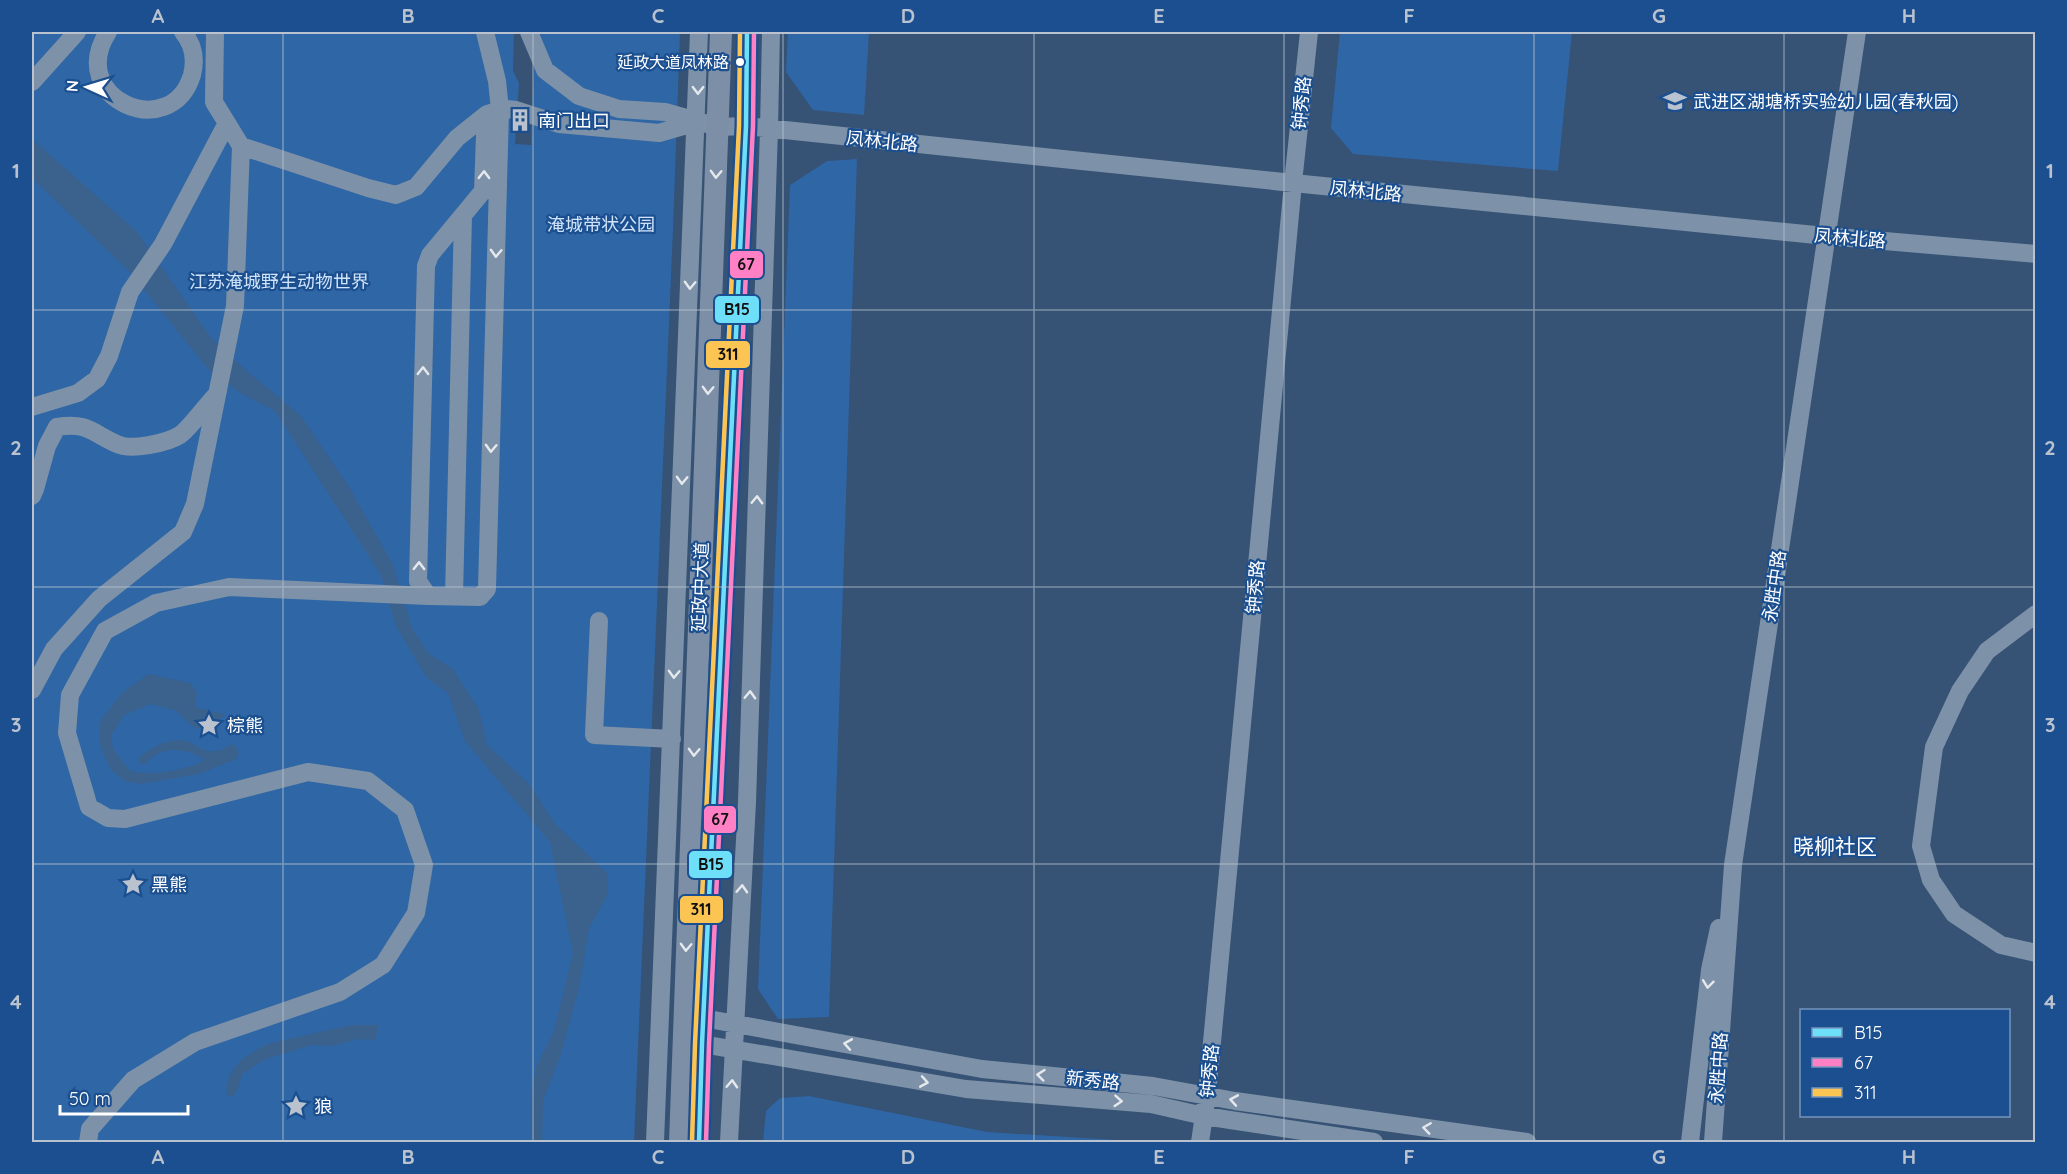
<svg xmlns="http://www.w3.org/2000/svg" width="2067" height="1174" viewBox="0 0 2067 1174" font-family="Quicksand,'Noto Sans SC',sans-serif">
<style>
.green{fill:#2f66a5}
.water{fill:#3b618d}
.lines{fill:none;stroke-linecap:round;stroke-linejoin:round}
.minor{stroke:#7d92a8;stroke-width:18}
.major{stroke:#7d8ea7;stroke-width:22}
.bus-1-casing{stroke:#1b4f8f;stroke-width:9}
.bus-2-casing{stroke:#1b4f8f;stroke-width:9}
.bus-3-casing{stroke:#1b4f8f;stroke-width:9}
.bus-1{stroke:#6ddff8;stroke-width:4.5}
.bus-2{stroke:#ff80c5;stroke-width:4.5}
.bus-3{stroke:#fcc553;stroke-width:4.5}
.oneway{stroke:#e5e9ee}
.oneway2{stroke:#e5e8ed}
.grid{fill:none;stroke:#b9c2ce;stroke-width:1.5;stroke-opacity:0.55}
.bus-dot{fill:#fff;stroke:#1b4f8f;stroke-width:2}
.labels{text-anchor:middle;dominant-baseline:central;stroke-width:4.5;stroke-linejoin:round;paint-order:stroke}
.bus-label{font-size:16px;fill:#fff;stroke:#1b4f8f;text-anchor:end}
.poi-label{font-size:18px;fill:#fff;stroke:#1b4f8f;text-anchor:start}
.street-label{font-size:18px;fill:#fff;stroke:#1b4f8f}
.park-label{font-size:18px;fill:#cfe3fa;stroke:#1b4f8f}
.quarter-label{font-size:21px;fill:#fff;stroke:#1b4f8f}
.line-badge{stroke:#1b4f8f;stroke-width:2}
.pale-badge-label{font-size:16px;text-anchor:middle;font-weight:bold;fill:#111}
.neatline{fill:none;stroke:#b9c2ce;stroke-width:2}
.grid-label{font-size:20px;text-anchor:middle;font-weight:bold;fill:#b9c2ce}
</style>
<rect width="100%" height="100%" fill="#365274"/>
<!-- green -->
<path class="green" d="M 32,32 L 514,32 L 513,71 L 519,83 L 515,144 L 531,145 L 535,32 L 680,32 L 673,229 L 634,1142 L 32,1142 Z
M 788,32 L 869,32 L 864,115 L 813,110 L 786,72 Z
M 1340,32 L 1572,32 L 1558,171 L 1353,154 L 1331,128 Z
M 857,159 L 829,1017 L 778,1019 L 758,989 L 790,185 L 827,161 Z
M 809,1096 L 987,1132 L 1147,1142 L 763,1142 L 766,1111 L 780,1098 Z"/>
<!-- water -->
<path class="water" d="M 32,139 L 137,232 L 212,339 L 249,373 L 300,415 L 349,487 L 393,565 L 412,628 L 429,654 L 453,669 L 479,710 L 487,745 L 530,785 L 555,824 L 608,874 L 608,894 L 589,928 L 579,988 L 561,1054 L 543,1101 L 542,1142 L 531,1142 L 531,1099 L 536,1067 L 554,1031 L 573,953 L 550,842 L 465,741 L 448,693 L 427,678 L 396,626 L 381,575 L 275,411 L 239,392 L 209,370 L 129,271 L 32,178 Z
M 149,674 L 190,683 L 197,692 L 195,707 L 226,715 L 201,729 L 192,726 L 177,711 L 151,704 L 124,715 L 111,736 L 113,749 L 130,771 C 152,776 186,771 205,760 C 187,747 160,745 145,764 L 140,764 L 139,758 C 149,748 167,739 182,740 C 191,740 199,750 207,751 C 218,753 225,748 234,744 L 239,752 L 236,759 L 199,774 L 140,784 L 125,781 L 118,776 L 110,769 L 99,742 L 99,729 L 101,720 L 123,692 Z
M 352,1025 L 379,1025 L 375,1040 L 358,1039 L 332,1046 L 312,1045 L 266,1059 L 243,1073 L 237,1091 L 232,1097 L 227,1095 C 224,1068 249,1052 271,1043 Z"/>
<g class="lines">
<!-- minor -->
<path class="minor" d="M 108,32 C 65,99 171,144 192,75 C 196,59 193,44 183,32
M 485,32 L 497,81 L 500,110 L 487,589 L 480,597 L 428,596 L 418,581 L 426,266 L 430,255 L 483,191 L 485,135 L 500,110
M 529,32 L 545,70 L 579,96 L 619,109 L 665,112 L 718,127 L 746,126 L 1293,183 L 1826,236 L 2036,254
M 32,82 L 77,32
M 241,146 L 368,188 L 396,195 L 416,187 L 457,138 L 487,114 L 500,110 L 507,109 L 516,110 L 559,124 L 659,133 L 697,122
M 32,407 L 78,393 L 97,379 L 109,356 L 130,292 L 163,244 L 227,123
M 32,496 L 35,489 L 47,446 L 57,427 C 88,422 92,433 117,444 C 131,451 167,443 180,435 C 189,429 208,403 217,394
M 454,596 L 463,216
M 2036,614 L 1987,651 L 1960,691 L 1934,747 L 1921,846 L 1931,880 L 1954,914 L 2001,945 L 2036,953
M 599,621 L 594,735 L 672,739
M 32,690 L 54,649 L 99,599 L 183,532 L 195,504 L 235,306 L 241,146 L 214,102 L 215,32
M 692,1018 L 703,1018 L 982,1069 L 1153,1086 L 1235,1101 L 1527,1142
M 690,1044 L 702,1044 L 966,1089 L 1151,1104 L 1204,1116 L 1374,1142
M 88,1142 L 90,1129 L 133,1080 L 195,1042 L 340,992 L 383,965 L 416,913 L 424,865 L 405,810 L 368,781 L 308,772 L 125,819 L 108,818 L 89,807 L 67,733 L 70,695 L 105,631 L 156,603 L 229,587 L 428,596
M 655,1142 L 699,32
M 729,1142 L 747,802 L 769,129 L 771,32
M 1200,1142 L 1207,1095 L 1293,183 L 1309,32
M 1690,1142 L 1710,970 L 1719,928
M 1713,1142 L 1733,865 L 1857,32"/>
<!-- major -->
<path class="major" d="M 680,1142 L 721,32
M 699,1142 L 702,1044 L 746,126 L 747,32"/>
<!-- bus-1 casing -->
<g class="bus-1-casing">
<path id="bus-1" d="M 699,1142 L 702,1044 L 746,126 L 747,32"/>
</g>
<!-- bus-2 casing -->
<g class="bus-2-casing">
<path id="bus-2" d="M 706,1142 L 709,1044 L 753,126 L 754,32"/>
</g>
<!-- bus-3 casing -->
<g class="bus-3-casing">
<path id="bus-3" d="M 692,1142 L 695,1044 L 739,126 L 740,32"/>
</g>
<!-- bus-1 -->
<use href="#bus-1" class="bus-1"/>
<!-- bus-2 -->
<use href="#bus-2" class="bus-2"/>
<!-- bus-3 -->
<use href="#bus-3" class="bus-3"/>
</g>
<!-- one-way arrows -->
<defs><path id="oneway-chevron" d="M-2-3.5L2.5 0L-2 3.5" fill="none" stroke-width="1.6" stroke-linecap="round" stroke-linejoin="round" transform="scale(1.5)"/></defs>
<g class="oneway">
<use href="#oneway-chevron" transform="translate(698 90) rotate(91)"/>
<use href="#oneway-chevron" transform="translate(484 175) rotate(-89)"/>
<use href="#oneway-chevron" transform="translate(496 253) rotate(92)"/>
<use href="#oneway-chevron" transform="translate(690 285) rotate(92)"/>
<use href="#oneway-chevron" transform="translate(423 371) rotate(-89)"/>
<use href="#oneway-chevron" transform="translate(491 448) rotate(92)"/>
<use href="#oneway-chevron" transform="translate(682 480) rotate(92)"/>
<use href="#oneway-chevron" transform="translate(757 500) rotate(-88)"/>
<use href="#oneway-chevron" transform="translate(419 566) rotate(-89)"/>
<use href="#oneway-chevron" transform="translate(674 674) rotate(92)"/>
<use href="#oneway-chevron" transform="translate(750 695) rotate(-88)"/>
<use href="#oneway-chevron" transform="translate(742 889) rotate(-87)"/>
<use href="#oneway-chevron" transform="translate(1708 984) rotate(97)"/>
<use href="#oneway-chevron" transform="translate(848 1044) rotate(-170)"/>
<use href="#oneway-chevron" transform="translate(1041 1075) rotate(-174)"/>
<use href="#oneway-chevron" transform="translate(924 1082) rotate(10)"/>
<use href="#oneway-chevron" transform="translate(732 1084) rotate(-87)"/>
<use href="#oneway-chevron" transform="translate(1234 1100) rotate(-170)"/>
<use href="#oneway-chevron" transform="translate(1118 1101) rotate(4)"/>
<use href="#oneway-chevron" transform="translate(1427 1128) rotate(-172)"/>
</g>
<g class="oneway2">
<use href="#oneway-chevron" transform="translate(716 174) rotate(92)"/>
<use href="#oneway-chevron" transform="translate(708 390) rotate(92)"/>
<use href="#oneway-chevron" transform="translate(694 752) rotate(92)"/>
<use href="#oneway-chevron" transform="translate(686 947) rotate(92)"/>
</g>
<!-- grid -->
<path class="grid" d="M 283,32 L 283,1142M 533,32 L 533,1142M 783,32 L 783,1142M 1034,32 L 1034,1142M 1284,32 L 1284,1142M 1534,32 L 1534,1142M 1784,32 L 1784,1142M 32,310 L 2036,310M 32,587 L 2036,587M 32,864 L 2036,864"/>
<!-- icons -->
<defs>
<g id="school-bare" transform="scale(1.8)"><path d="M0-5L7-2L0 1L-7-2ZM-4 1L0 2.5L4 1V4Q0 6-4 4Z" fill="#b9c2ce" stroke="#1b4f8f" stroke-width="2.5" paint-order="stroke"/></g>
<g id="building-bare" transform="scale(1.8)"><path d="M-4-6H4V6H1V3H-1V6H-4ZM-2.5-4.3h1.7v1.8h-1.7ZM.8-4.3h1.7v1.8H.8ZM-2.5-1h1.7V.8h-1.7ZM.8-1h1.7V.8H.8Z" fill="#b9c2ce" stroke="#1b4f8f" stroke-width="2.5" paint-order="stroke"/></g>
<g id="sight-bare" transform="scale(1.8)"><path d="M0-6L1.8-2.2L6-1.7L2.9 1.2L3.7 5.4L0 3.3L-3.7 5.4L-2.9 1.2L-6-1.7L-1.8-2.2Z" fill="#b9c2ce" stroke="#1b4f8f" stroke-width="2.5" paint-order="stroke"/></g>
</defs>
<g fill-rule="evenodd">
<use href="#school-bare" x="1675" y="101"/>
<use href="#building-bare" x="520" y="120"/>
<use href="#sight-bare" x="209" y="725"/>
<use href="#sight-bare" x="133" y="884"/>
<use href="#sight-bare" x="296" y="1106"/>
</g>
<!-- markers -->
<circle class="bus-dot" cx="740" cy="62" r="5"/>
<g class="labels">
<!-- bus labels -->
<g class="bus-label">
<text x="729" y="62">延政大道凤林路</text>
</g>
<!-- poi labels -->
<g class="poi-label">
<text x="1693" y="101">武进区湖塘桥实验幼儿园(春秋园)</text>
<text x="538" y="120">南门出口</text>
<text x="227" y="725">棕熊</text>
<text x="151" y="884">黑熊</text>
<text x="314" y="1106">狼</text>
</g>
<!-- street labels -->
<g class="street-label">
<text transform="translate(1301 103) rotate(-84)">钟秀路</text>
<text transform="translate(882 141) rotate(6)">凤林北路</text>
<text transform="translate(1366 191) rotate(6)">凤林北路</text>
<text transform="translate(1850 238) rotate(5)">凤林北路</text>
<text transform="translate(1774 586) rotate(-82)">永胜中路</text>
<text transform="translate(700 587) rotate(-88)">延政中大道</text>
<text transform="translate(1255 587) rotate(-85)">钟秀路</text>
<text transform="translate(1718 1068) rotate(-86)">永胜中路</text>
<text transform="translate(1209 1071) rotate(-84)">钟秀路</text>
<text transform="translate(1093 1080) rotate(6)">新秀路</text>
</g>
<!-- park labels -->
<g class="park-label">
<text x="601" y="224">淹城带状公园</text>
<text x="279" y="281">江苏淹城野生动物世界</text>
</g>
<!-- quarter labels -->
<g class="quarter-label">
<text x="1835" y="846">晓柳社区</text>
</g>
</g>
<g class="line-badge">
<rect x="729" y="250" width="35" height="29" rx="6" fill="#ff80c5"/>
<rect x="714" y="295" width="46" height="29" rx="6" fill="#6ddff8"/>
<rect x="705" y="340" width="46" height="29" rx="6" fill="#fcc553"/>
<rect x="703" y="805" width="34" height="29" rx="6" fill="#ff80c5"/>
<rect x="688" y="850" width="45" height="29" rx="6" fill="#6ddff8"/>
<rect x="679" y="895" width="45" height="29" rx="6" fill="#fcc553"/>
</g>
<g class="pale-badge-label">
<text x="746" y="270">67</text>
<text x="737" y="315">B15</text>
<text x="728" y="360">311</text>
<text x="720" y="825">67</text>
<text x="711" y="870">B15</text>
<text x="701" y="915">311</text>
</g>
<!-- border -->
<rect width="2067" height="1174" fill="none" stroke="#1b4f8f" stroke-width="66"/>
<!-- legend -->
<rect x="1800" y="1009" width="210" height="108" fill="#1b4f8f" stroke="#7695bc" stroke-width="1.5"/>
<rect x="1812" y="1028" width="30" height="9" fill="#6ddff8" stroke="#7695bc" stroke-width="1.5"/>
<text x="1854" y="1039" font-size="18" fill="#ffffff">B15</text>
<rect x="1812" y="1058" width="30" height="9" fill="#ff80c5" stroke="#7695bc" stroke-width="1.5"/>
<text x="1854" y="1069" font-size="18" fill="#ffffff">67</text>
<rect x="1812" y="1088" width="30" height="9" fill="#fcc553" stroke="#7695bc" stroke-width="1.5"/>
<text x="1854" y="1099" font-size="18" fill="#ffffff">311</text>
<!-- north arrow -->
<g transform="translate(87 87) rotate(274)" stroke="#1b4f8f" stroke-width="4.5" paint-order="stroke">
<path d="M0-4.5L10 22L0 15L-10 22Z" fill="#ffffff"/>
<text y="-9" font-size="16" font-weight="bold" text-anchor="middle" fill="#ffffff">N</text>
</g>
<!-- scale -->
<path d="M60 1105v9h128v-9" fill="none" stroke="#ffffff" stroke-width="3"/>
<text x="69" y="1105" font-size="18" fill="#ffffff" stroke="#1b4f8f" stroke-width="4.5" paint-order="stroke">50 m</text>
<rect x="33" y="33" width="2001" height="1108" class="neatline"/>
<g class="grid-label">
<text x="158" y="23">A</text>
<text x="408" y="23">B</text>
<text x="658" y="23">C</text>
<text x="908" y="23">D</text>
<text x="1159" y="23">E</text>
<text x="1409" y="23">F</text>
<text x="1659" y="23">G</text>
<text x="1909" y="23">H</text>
<text x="16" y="178">1</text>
<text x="2050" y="178">1</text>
<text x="16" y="455">2</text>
<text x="2050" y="455">2</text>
<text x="16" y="732">3</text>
<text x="2050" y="732">3</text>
<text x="16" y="1009">4</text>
<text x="2050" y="1009">4</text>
<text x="158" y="1164">A</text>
<text x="408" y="1164">B</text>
<text x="658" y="1164">C</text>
<text x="908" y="1164">D</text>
<text x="1159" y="1164">E</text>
<text x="1409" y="1164">F</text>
<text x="1659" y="1164">G</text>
<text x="1909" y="1164">H</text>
</g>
</svg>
